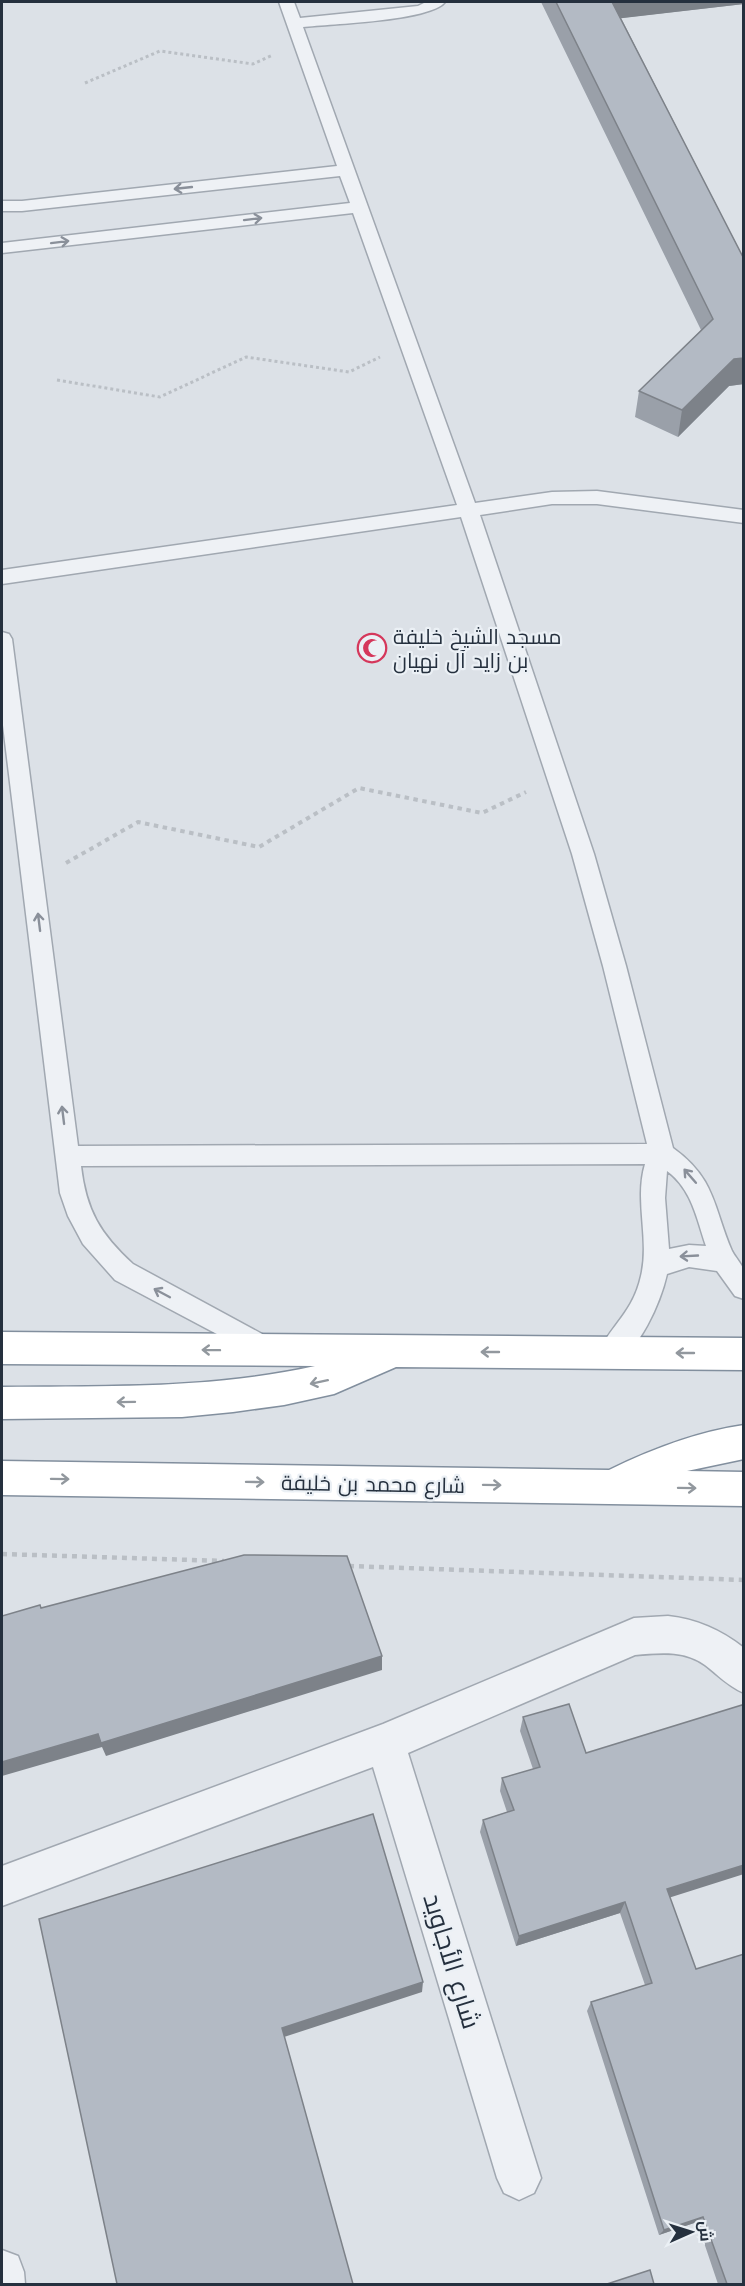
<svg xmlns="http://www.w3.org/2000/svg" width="745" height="2286" viewBox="0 0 745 2286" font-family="'Work Sans',Cairo,sans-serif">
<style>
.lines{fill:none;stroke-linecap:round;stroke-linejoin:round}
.service-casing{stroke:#a1a8b1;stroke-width:3}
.minor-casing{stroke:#a1a8b1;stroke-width:3}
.trunk-casing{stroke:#828f9e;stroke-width:3}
.path-far2{stroke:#babfc5;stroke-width:3;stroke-dasharray:3 3;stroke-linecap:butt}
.path-far1{stroke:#babfc5;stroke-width:4;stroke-dasharray:4.5 4.5;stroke-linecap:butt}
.path{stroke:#babfc5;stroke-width:4.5;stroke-dasharray:5 5;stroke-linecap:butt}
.service{fill:#eef1f5;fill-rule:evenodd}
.minor{fill:#eef1f5;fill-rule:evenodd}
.trunk{fill:#fff;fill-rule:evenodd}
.wall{fill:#9aa0a9}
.shaded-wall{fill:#7d8289}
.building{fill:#b3bac4;stroke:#7d8289;stroke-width:1.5}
.oneway{stroke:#8a909a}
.oneway2{stroke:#92989e}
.labels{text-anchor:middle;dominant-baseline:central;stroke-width:4.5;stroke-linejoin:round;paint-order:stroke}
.poi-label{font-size:21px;fill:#25303e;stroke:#ebf0f5;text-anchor:start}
.street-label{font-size:21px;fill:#25303e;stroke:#ebf0f5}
.near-street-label{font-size:26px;fill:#25303e;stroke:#ebf0f5}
</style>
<rect width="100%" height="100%" fill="#dce1e7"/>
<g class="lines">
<!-- service casing -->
<g class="service-casing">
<path id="service" d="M 279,2 L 294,2 L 300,18 L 418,6 L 426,2 L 445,2 C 430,21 331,24 303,27 L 475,503 L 552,492 L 597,491 L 744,510 L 744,523 L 597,504 L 552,504 L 480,515 L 594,854 L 626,966 L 673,1148 C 716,1179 713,1207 732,1251 C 735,1257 742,1264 744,1271 C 745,1279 744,1290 744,1299 L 735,1296 L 717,1271 L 689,1267 L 667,1274 C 661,1301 639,1354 611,1364 L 602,1361 L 598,1353 C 612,1324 633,1312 641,1276 C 650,1239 634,1201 645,1164 L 81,1166 C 86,1210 100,1234 133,1264 L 275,1341 L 279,1349 L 275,1357 L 266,1360 L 115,1280 L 83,1244 L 68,1216 L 60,1193 L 2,717 L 2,632 L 9,634 L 12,639 L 78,1146 L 647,1144 L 603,966 L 572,854 L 461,517 L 2,584 L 2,570 L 457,505 L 353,213 L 2,253 L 2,243 L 350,203 L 340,176 L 22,211 L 2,211 L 2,201 L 22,201 L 337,166 ZM 667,1171 C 692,1189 697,1220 706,1246 L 689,1245 L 669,1249 L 665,1198 Z"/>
</g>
<!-- minor casing -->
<g class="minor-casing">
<path id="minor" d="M 668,1616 C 697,1619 721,1630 744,1648 L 744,1693 C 728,1686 718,1675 705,1665 C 684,1650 660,1653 635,1655 L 408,1753 L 541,2178 L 534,2193 L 519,2200 L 504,2193 L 497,2178 L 373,1767 L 2,1906 L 2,1866 L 383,1724 L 634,1618 Z
M 2,2250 L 18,2256 L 24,2272 L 25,2284 L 2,2284 Z"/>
</g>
<!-- trunk casing -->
<g class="trunk-casing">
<path id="trunk" d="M 2,1332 L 744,1338 L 744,1370 L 396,1367 L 334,1394 L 284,1405 L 233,1412 L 182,1417 L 2,1419 L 2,1387 C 107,1386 212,1389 315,1366 L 2,1364 Z
M 744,1425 L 744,1459 L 687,1471 L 744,1472 L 744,1506 L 2,1495 L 2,1461 L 609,1470 C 652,1449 696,1432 744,1425 Z"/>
</g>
<!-- path-far2 -->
<path class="path-far2" d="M 85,83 L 160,51 L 253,64 L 273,55
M 57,380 L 160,397 L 246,357 L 349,372 L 380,357"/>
<!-- path-far1 -->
<path class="path-far1" d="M 66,863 L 138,822 L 259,847 L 359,788 L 482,813 L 526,792"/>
<!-- path -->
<path class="path" d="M 2,1554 L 224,1561
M 349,1566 L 744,1580"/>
<!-- service -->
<use href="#service" class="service"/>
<!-- minor -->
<use href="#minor" class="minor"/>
<!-- trunk -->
<use href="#trunk" class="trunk"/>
</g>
<!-- wall -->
<path class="wall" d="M 541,2 L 744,2 L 744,4 L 621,18 L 744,259 L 744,384 L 729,386 L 678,437 L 635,417 L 639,391 L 701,330 Z
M 523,1717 L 586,1753 L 670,1898 L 744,2284 L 718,2284 L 697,2222 L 659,2235 L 587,2011 L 591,2002 L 645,1985 L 620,1913 L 516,1946 L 480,1832 L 483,1820 L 507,1812 L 500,1791 L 502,1778 L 533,1769 L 520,1731 Z"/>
<!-- shaded-wall -->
<path class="shaded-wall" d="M 607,2 L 744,2 L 744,4 L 606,20 Z
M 744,358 L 744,384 L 729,386 L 678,437 L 682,410 L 734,359 Z
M 382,1656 L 382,1670 L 106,1756 L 102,1747 L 2,1776 L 2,1762 L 98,1734 Z
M 744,1865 L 744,1874 L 662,1900 L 667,1889 Z
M 625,1902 L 620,1913 L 516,1946 L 519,1936 Z
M 423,1982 L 422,1992 L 284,2037 L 282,2028 Z
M 703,2217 L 697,2222 L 659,2235 L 664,2230 Z"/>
<!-- building -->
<path class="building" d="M 556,2 L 612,2 L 744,259 L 744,358 L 734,359 L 682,410 L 639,391 L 713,319 Z
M 244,1555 L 347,1556 L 382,1656 L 101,1743 L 98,1734 L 2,1762 L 2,1616 L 40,1605 L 41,1608 Z
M 569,1704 L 586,1753 L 742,1705 L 744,1709 L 744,1865 L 667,1889 L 696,1969 L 744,1954 L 744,2284 L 727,2284 L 703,2217 L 664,2230 L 591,2002 L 652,1983 L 625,1902 L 519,1936 L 483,1820 L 514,1810 L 502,1778 L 540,1767 L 523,1717 Z
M 373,1814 L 423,1982 L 282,2028 L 353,2284 L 117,2284 L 39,1919 Z
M 650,2270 L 654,2284 L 607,2284 Z"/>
<!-- one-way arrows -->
<defs><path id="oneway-shaft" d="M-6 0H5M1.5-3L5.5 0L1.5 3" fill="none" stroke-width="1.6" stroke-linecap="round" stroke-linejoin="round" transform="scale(1.5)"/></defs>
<g class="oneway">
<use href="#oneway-shaft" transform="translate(183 188) rotate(174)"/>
<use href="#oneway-shaft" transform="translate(253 219) rotate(-7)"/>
<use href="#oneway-shaft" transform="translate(60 242) rotate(-7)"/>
<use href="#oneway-shaft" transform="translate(39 922) rotate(-97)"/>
<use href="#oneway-shaft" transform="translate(63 1115) rotate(-97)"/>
<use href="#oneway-shaft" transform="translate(690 1176) rotate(-131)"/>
<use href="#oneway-shaft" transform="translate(689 1256) rotate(177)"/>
<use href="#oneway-shaft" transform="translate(162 1293) rotate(-152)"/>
</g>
<g class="oneway2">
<use href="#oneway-shaft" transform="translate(211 1350) rotate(-179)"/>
<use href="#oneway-shaft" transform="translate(490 1352) rotate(-180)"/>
<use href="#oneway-shaft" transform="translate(685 1353) rotate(-180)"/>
<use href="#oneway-shaft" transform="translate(319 1382) rotate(168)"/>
<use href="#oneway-shaft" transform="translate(126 1402) rotate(179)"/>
<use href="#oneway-shaft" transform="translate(60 1479) rotate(1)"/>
<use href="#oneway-shaft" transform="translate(255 1482) rotate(1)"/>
<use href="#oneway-shaft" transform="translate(492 1485) rotate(1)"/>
<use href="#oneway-shaft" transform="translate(687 1488) rotate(1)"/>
</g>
<!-- icons -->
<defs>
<g id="mosque-ring" transform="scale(1.5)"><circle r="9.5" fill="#ebf0f5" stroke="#d5375b" stroke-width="1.5"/><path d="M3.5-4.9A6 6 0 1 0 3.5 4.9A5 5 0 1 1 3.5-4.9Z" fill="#d5375b"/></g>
</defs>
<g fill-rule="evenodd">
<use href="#mosque-ring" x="372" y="648"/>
</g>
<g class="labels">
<!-- poi labels -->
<g class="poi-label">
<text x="393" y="636">مسجد الشيخ خليفة<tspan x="393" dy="24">بن زايد آل نهيان</tspan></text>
</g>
<!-- street labels -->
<g class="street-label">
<text transform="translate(373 1484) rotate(1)">شارع محمد بن خليفة</text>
</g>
<!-- near-street labels -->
<g class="near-street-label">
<text transform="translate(452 1961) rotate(73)">شارع الأجاويد</text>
</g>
</g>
<!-- border -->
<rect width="745" height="2286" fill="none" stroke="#25303e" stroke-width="6"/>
<!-- north arrow -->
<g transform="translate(691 2232) rotate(87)" stroke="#ebf0f5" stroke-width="4.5" paint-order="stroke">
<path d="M0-4.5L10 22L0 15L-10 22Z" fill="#25303e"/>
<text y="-9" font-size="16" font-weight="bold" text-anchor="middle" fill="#25303e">ش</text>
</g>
</svg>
